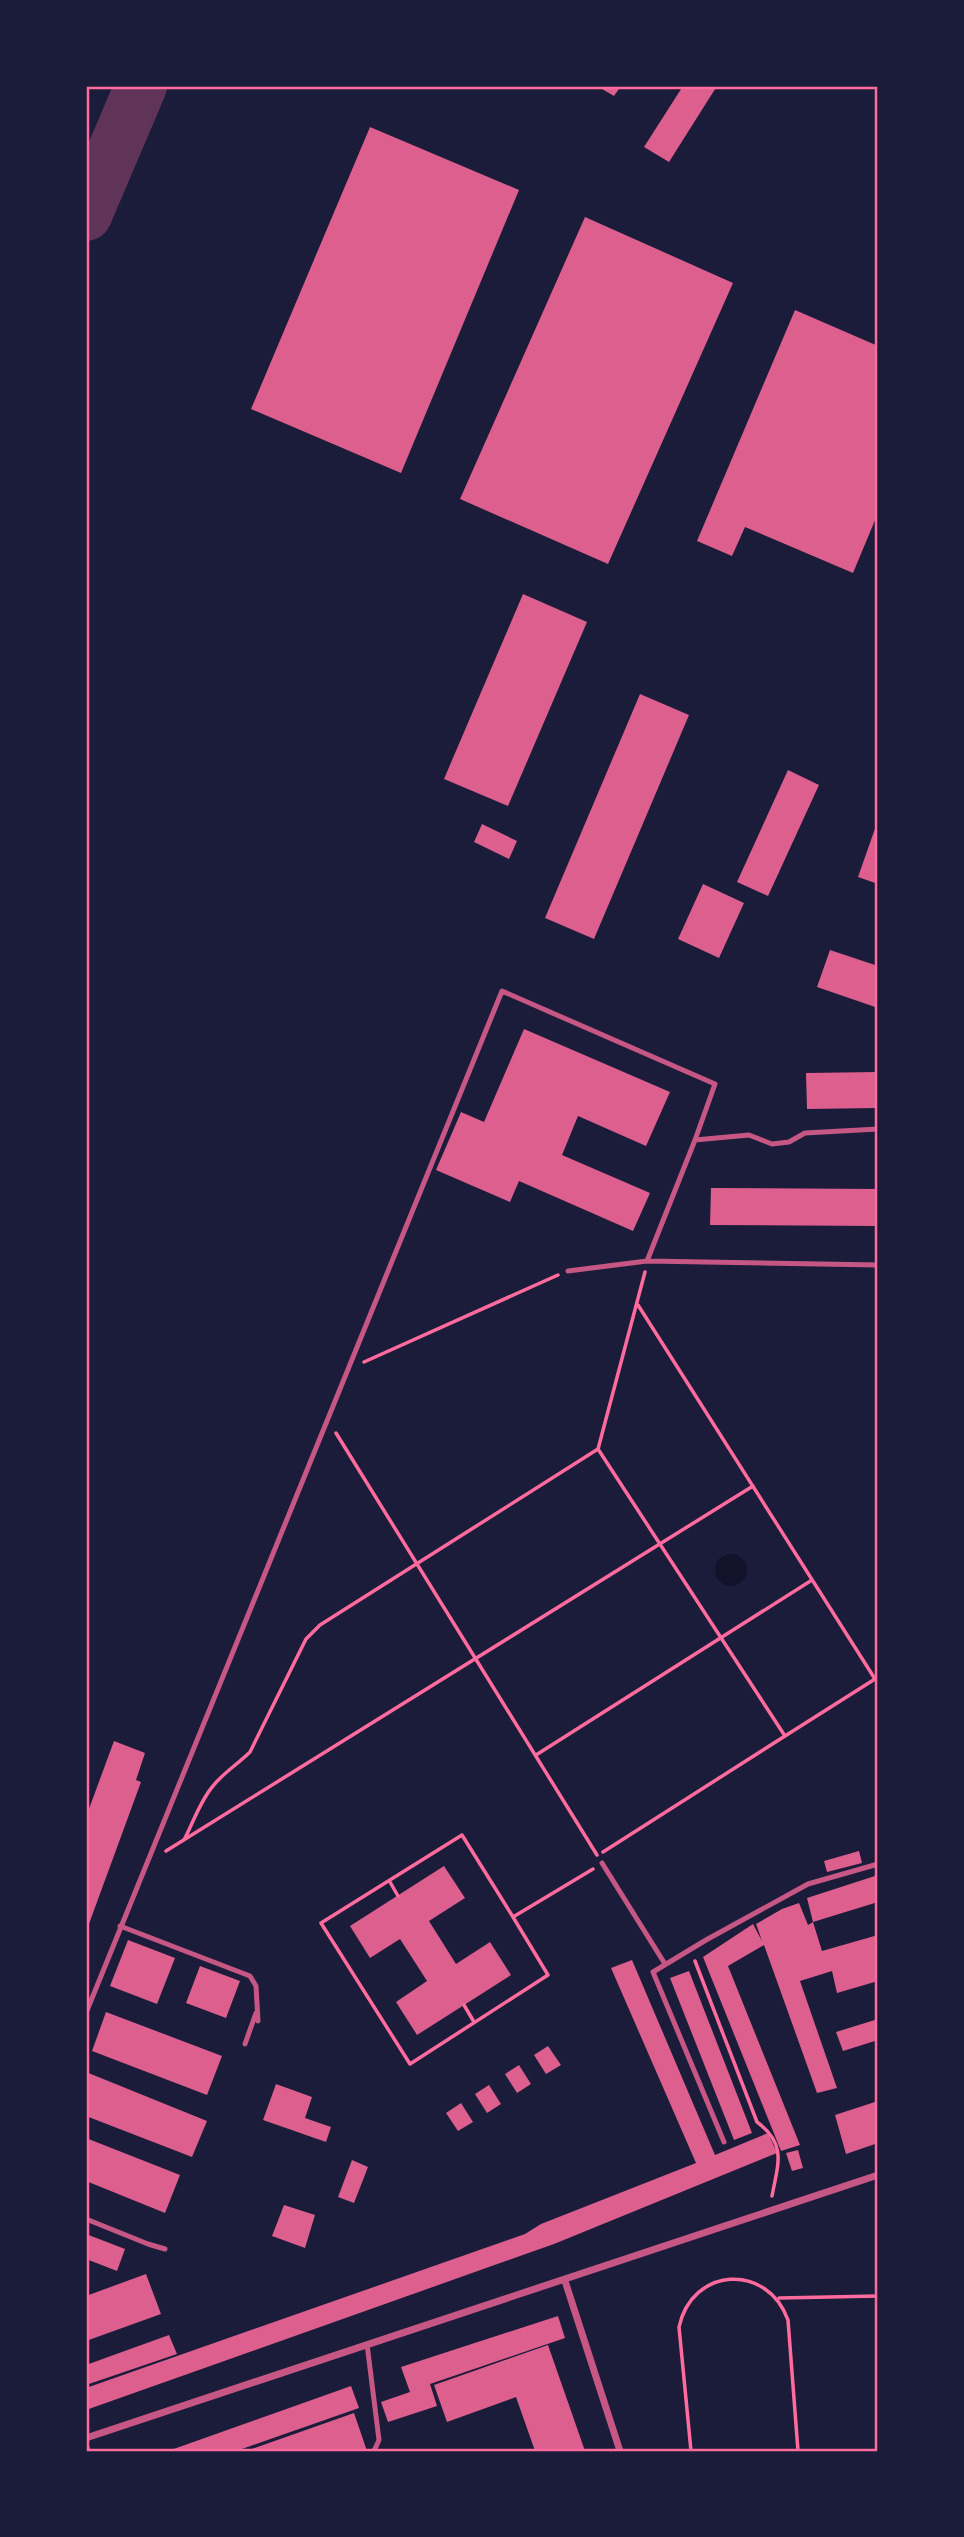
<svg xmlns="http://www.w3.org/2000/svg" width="964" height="2537" viewBox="0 0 964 2537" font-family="Ubuntu,sans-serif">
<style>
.water{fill:#12122b}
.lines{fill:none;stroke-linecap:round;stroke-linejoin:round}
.taxiway{stroke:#603358;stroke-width:52}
.building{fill:#dd5f8e}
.path{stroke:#ff6b9d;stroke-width:3.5}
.service{stroke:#c65784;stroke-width:5}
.minor{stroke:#c65784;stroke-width:7}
.neatline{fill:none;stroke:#ff6b9d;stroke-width:2.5}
</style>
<rect width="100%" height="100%" fill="#1b1b3a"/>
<!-- water -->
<path class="water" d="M715 1570a16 16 0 1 1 32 0a16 16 0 1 1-32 0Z"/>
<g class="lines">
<!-- taxiway -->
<path class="taxiway" d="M 86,215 L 141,86"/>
</g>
<!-- building -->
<path class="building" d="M 597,86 L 621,86 L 614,96 Z
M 683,86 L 717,86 L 669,162 L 644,147 Z
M 370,127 L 519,190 L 401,473 L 251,409 Z
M 585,217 L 733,283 L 608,564 L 460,499 Z
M 795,310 L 878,346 L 878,513 L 853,573 L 745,527 L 732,556 L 697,541 Z
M 523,594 L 587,622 L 508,806 L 444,779 Z
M 640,694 L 689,715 L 594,939 L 545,918 Z
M 788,770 L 819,785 L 768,896 L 737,882 Z
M 878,820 L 878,884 L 858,877 Z
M 482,824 L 517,841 L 509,859 L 474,842 Z
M 703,884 L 744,903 L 719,958 L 678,939 Z
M 830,950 L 878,966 L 878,1008 L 817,987 Z
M 524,1029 L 670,1092 L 646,1146 L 578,1116 L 562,1155 L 650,1193 L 633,1231 L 519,1181 L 510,1202 L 436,1170 L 461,1112 L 484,1122 Z
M 878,1072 L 878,1108 L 807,1109 L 806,1073 Z
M 711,1188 L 878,1189 L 878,1226 L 710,1225 Z
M 114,1741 L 145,1753 L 136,1780 L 141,1782 L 86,1932 L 86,1817 Z
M 859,1851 L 862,1863 L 827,1872 L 824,1861 Z
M 444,1866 L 465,1898 L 429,1921 L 456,1964 L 490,1942 L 511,1975 L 417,2035 L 396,2002 L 427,1981 L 400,1939 L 370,1958 L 350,1926 Z
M 878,1875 L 878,1902 L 813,1922 L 807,1898 Z
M 799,1903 L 808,1925 L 813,1922 L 822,1951 L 878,1935 L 878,1981 L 837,1993 L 832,1971 L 800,1981 L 837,2088 L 817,2093 L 764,1945 L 728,1966 L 800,2145 L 781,2151 L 703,1957 L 753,1924 L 762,1941 L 756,1924 L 782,1909 Z
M 128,1940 L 175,1958 L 157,2004 L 110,1986 Z
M 632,1960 L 715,2155 L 768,2133 L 777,2153 L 554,2244 L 86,2410 L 86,2388 L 525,2234 L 541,2224 L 696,2163 L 611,1968 Z
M 200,1966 L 240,1981 L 226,2018 L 186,2003 Z
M 689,1971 L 752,2133 L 734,2140 L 670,1978 Z
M 106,2012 L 222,2056 L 207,2095 L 92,2051 Z
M 878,2019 L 878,2040 L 843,2051 L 836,2032 Z
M 548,2046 L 561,2065 L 546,2074 L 534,2055 Z
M 519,2065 L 531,2084 L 517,2093 L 505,2074 Z
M 86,2072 L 207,2121 L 192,2157 L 86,2116 Z
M 276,2084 L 312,2097 L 305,2118 L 331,2127 L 326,2142 L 263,2120 Z
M 489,2085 L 501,2104 L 487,2113 L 475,2094 Z
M 878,2101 L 878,2143 L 846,2154 L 835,2115 Z
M 461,2103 L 473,2122 L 458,2131 L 446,2113 Z
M 86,2138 L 180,2175 L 165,2213 L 86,2181 Z
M 798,2150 L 803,2168 L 792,2171 L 786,2153 Z
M 352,2160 L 368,2167 L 354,2203 L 338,2197 Z
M 284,2205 L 315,2215 L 305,2248 L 272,2236 Z
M 86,2234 L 125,2249 L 117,2271 L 86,2259 Z
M 146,2274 L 161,2314 L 86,2341 L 86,2296 Z
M 558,2316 L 565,2338 L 430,2384 L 437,2406 L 388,2422 L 381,2402 L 410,2392 L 401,2367 Z
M 169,2335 L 177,2354 L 86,2385 L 86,2365 Z
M 548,2345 L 585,2451 L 535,2451 L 516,2397 L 447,2422 L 434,2385 Z
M 351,2386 L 359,2408 L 236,2451 L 168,2451 Z
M 354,2413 L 367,2451 L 246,2451 Z"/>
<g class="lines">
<!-- path -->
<path class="path" d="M 638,1305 L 875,1679 L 785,1736
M 364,1362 L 558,1275
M 336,1433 L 597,1855
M 598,1449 L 645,1272
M 536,1755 L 812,1580
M 184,1840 C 193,1823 200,1801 213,1786 C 223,1773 238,1764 250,1752 L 306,1639 L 320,1625 L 598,1449 L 785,1736 L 603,1852
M 166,1851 L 753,1486
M 390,1882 L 398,1896
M 513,1917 L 548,1975 L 410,2064 L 321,1923 L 462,1835 L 513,1917 L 593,1869
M 695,1961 L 757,2122 C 787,2144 778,2164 772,2196
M 464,2005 L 474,2022
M 779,2298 L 878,2296
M 691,2451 L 679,2327 C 692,2267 767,2262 788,2320 L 798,2451"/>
<!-- service -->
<path class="service" d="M 695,1140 L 749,1135 L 772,1144 L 789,1142 L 805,1133 L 878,1129
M 647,1261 L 878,1265
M 602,1863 L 665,1964
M 120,1926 L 250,1976 L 256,1986 L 258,2021
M 86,2013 L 502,991 L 715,1084 L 695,1140 L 647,1261 L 568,1271
M 245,2044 L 256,2013
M 724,2142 L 653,1972 L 706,1940 L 808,1884 L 878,1864
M 86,2219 L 148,2244 L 165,2249
M 367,2344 L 379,2440 L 374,2451
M 86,2444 L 88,2451"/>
<!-- minor -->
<path class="minor" d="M 565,2281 L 620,2451
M 86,2438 L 878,2175"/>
</g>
<!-- border -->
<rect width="964" height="2537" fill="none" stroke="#1b1b3a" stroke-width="175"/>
<rect x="88" y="88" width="788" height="2362" class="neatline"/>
</svg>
